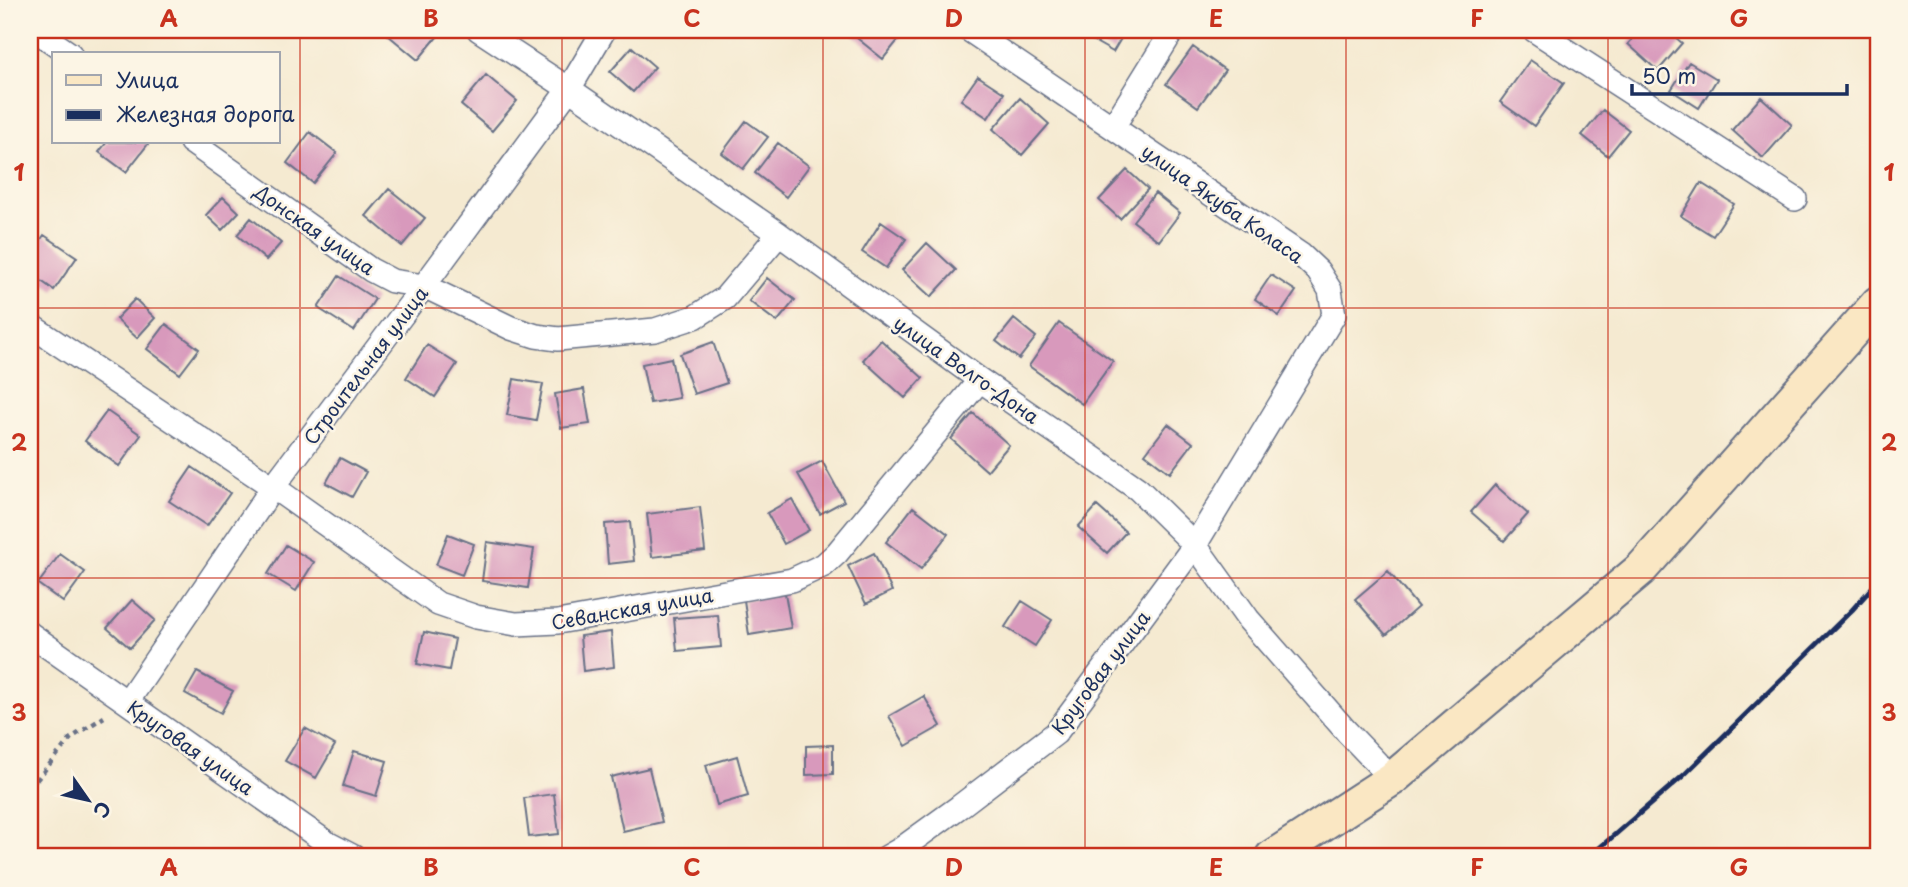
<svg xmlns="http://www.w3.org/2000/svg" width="1908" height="887" viewBox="0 0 1908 887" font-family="'Playpen Sans',sans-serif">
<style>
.building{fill:#d899bc}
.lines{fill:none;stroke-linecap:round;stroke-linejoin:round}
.street-casing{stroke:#677086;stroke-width:26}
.secondary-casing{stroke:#677086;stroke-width:37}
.path{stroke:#677086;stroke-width:4.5;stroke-dasharray:5 5;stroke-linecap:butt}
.street{stroke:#fff;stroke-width:23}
.secondary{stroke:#fae7c3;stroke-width:33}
.rail{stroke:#1b2f5e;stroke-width:5}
.grid{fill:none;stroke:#c8321e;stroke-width:2;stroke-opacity:0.55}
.labels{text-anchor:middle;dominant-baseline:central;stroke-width:5;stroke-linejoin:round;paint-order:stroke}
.street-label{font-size:19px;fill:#1b2f5e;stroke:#fcf5e5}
.neatline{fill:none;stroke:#c8321e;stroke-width:2.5}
.grid-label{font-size:23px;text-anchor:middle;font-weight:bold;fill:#c8321e}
</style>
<rect width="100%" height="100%" fill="#fcf5e5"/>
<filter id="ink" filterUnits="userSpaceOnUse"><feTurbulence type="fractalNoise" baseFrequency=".0143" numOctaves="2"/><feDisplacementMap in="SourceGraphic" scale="14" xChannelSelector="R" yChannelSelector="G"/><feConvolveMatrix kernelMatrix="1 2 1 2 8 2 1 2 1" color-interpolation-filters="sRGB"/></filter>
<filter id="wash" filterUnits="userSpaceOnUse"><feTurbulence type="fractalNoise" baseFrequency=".00686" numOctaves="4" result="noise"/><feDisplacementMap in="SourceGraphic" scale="28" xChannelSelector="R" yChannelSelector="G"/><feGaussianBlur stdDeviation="1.57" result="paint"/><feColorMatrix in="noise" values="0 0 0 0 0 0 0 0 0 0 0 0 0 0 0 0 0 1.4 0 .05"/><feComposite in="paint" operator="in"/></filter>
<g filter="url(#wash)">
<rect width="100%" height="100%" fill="#f5ead1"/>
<g id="blocks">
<!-- building -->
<path class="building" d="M 382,30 L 429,30 L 437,37 L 418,60 Z
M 847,30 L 900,30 L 904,33 L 883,59 Z
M 1080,30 L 1126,30 L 1113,52 L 1078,32 Z
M 1640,30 L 1667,30 L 1682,43 L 1658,71 L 1628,44 Z
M 632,47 L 655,67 L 633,92 L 610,72 Z
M 1193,47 L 1225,70 L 1198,107 L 1166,84 Z
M 1530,60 L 1564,83 L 1534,126 L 1500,102 Z
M 1689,62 L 1717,79 L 1699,108 L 1671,90 Z
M 486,75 L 517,101 L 492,131 L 461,105 Z
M 978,76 L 1004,93 L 988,118 L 961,100 Z
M 1761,97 L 1792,125 L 1763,158 L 1732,130 Z
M 1020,98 L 1049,124 L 1022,155 L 993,129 Z
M 1603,110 L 1629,130 L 1608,156 L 1582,135 Z
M 746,121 L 768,137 L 743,169 L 722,153 Z
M 310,132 L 337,153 L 313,183 L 287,163 Z
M 107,142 L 144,142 L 148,144 L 126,172 L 99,152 Z
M 778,143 L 809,166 L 786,197 L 755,173 Z
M 1127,170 L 1148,189 L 1120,219 L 1099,200 Z
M 1701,183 L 1734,204 L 1713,236 L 1681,216 Z
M 389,189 L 425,218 L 402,246 L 366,216 Z
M 1155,193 L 1180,213 L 1159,241 L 1133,221 Z
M 223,197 L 239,212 L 222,230 L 206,215 Z
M 251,218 L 281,243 L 266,260 L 237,235 Z
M 881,222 L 906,239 L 886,268 L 862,252 Z
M 44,235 L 77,257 L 54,290 L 30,273 L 30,255 Z
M 927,243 L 956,270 L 931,297 L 902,270 Z
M 1271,275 L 1296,291 L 1279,316 L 1255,299 Z
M 339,276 L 375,299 L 354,331 L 318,308 Z
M 767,278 L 795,300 L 777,322 L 749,301 Z
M 135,299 L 155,318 L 137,338 L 116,319 Z
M 1014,319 L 1036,337 L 1019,359 L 996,341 Z
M 1059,323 L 1113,361 L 1082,404 L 1029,366 Z
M 166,324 L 199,349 L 180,374 L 147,349 Z
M 881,340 L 923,378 L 905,398 L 863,360 Z
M 713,342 L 727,383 L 694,394 L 680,354 Z
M 427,345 L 457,364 L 435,397 L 406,378 Z
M 671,358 L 679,398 L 650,403 L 642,364 Z
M 514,379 L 543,384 L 536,420 L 507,415 Z
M 584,389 L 590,424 L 561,428 L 555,394 Z
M 107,411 L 141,435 L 119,466 L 85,441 Z
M 973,413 L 1009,445 L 987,471 L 951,439 Z
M 1168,424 L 1193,443 L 1170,473 L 1145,454 Z
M 340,458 L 366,472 L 352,497 L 326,483 Z
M 822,461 L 844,501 L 820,514 L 798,474 Z
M 192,467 L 230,493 L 207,526 L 169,501 Z
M 1495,485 L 1528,514 L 1504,541 L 1471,512 Z
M 792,499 L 809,530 L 784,544 L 767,513 Z
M 1097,506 L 1126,532 L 1107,553 L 1078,527 Z
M 700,507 L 705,551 L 652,557 L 647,514 Z
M 913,507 L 948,534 L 921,569 L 886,542 Z
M 630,522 L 634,561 L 608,564 L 605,524 Z
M 448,534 L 474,544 L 462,575 L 436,565 Z
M 487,542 L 534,549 L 528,588 L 482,581 Z
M 286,545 L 314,562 L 296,591 L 268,574 Z
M 874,553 L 892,591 L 866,604 L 848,566 Z
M 60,554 L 85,572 L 63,602 L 38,584 Z
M 1388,571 L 1418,607 L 1386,635 L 1355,599 Z
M 785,593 L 791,628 L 749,635 L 744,600 Z
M 132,600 L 155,620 L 130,648 L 107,628 Z
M 1022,601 L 1052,620 L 1035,646 L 1005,627 Z
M 718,615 L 721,647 L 677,651 L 674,618 Z
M 424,632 L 455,639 L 449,670 L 417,664 Z
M 611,632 L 614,667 L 583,671 L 580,636 Z
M 197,672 L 233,691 L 221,713 L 185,693 Z
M 924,696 L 941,726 L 906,746 L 889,716 Z
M 305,728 L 335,745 L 316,778 L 285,761 Z
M 833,745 L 833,774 L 806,775 L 806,746 Z
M 354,751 L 387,761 L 376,796 L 343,786 Z
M 737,756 L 748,796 L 717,805 L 706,765 Z
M 649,768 L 662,822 L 623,831 L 611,777 Z
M 554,794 L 559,834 L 529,837 L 524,798 Z"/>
</g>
</g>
<g filter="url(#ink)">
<use href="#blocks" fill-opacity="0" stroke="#677086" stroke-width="2"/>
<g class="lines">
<!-- street casing -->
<g class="street-casing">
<path id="street" d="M 35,30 L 70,54
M 479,30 L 569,89 L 779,234 L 980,380 L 1138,489 L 1195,545 L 1248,619 L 1347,732 L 1392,779
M 1534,30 L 1795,199
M 1113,127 L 1173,30
M 191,142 L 371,270 L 392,281 L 424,286 L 511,328 L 536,336 L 558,339 L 655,330 L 695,317 L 725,298 L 779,234
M 30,325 L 273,487 L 438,604 L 476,617 L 516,624 L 558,622 L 792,580 L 824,565 L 837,553 L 980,380
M 30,634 L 327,843 L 354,857
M 127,702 L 273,487 L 424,286 L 569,89 L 604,30
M 887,857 L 901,849 L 959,807 L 1056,733 L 1195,545 L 1334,315 L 1330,290 L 1318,271 L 1301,255 L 969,30"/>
</g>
<!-- secondary casing -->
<g class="secondary-casing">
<path id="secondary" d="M 1272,857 L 1392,779 L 1641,569 L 1878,303"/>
</g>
<!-- path -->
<path class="path" d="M 30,788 L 71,738 L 104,717"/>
<!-- street -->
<use href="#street" class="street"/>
<!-- secondary -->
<use href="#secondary" class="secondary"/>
<!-- rail -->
<path class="rail" d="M 1589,857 L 1684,775 L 1852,610 L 1878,581"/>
</g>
</g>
<!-- grid -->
<path class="grid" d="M 300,30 L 300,857M 562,30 L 562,857M 823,30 L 823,857M 1085,30 L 1085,857M 1346,30 L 1346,857M 1608,30 L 1608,857M 30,308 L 1878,308M 30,578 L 1878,578"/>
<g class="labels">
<!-- street labels -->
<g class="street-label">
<text transform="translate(1223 203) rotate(35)">улица Якуба Коласа</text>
<text transform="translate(315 229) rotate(35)">Донская улица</text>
<text transform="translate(365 365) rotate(-53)">Строительная улица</text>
<text transform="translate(967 369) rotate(35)">улица Волго-Дона</text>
<text transform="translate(632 608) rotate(-10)">Севанская улица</text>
<text transform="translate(1100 672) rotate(-53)">Круговая улица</text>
<text transform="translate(191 747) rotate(35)">Круговая улица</text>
</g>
</g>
<!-- margin -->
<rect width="1908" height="887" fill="none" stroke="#fcf5e5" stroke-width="77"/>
<!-- legend -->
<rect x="52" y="52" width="228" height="91" fill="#fcf5e5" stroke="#a2a6af" stroke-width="2"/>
<rect x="66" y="75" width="35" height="10" fill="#fae7c3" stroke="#a2a6af" stroke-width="2"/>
<text x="116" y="88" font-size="21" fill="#1b2f5e">Улица</text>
<rect x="66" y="110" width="35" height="10" fill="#1b2f5e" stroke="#a2a6af" stroke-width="2"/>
<text x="116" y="122" font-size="21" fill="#1b2f5e">Железная дорога</text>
<!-- north arrow -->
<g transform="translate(88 800) rotate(124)" stroke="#fcf5e5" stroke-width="5" paint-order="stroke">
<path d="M0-5L12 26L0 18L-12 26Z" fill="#1b2f5e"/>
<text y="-10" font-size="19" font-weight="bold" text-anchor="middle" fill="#1b2f5e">С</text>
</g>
<!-- scale -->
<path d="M1632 84v10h215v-10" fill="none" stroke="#1b2f5e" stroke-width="3.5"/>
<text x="1642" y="84" font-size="21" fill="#1b2f5e" stroke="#fcf5e5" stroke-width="5" paint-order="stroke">50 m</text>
<rect x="38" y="38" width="1832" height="810" class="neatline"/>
<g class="grid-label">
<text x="169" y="27">A</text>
<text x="431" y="27">B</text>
<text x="692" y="27">C</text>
<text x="954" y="27">D</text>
<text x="1216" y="27">E</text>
<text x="1477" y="27">F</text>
<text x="1739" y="27">G</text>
<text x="19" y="181">1</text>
<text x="1889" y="181">1</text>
<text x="19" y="451">2</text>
<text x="1889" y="451">2</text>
<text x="19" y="721">3</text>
<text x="1889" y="721">3</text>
<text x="169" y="876">A</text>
<text x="431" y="876">B</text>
<text x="692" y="876">C</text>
<text x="954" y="876">D</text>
<text x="1216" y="876">E</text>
<text x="1477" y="876">F</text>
<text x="1739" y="876">G</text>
</g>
</svg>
